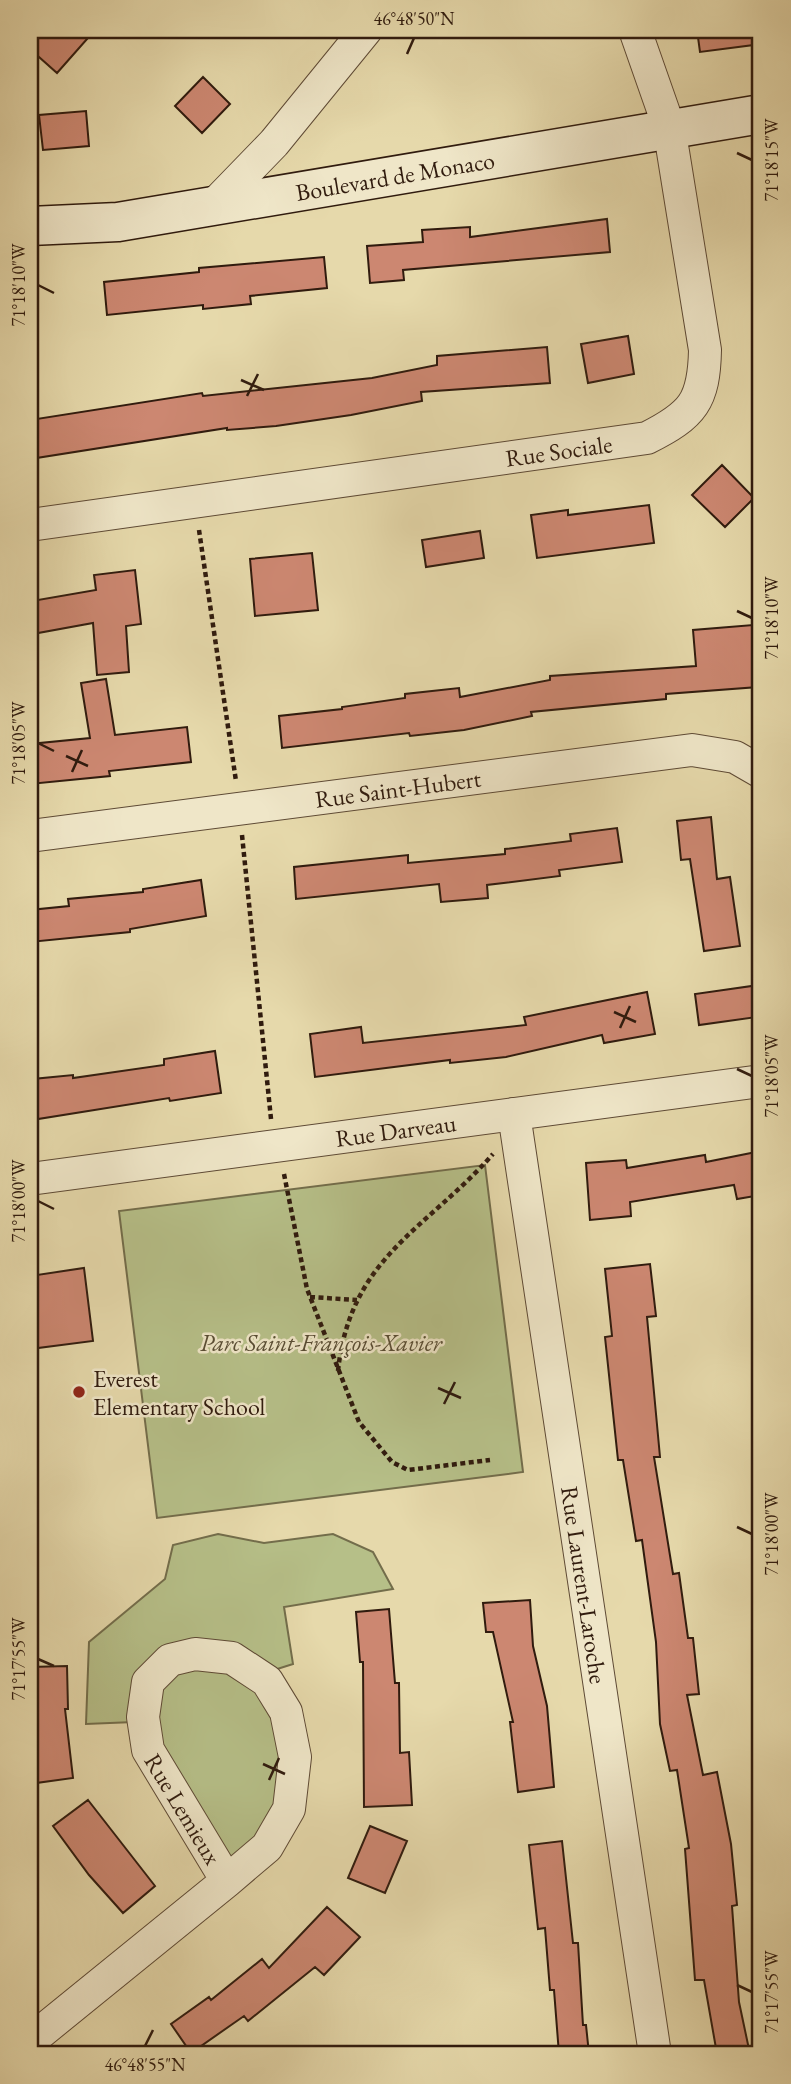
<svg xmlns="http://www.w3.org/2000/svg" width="791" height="2084" viewBox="0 0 791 2084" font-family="'EB Garamond',serif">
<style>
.green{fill:#b6bf88;stroke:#736d4b;stroke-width:2}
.building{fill:#cc8771;stroke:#301b0e;stroke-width:2}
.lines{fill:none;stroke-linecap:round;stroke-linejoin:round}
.street-casing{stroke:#5e4a35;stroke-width:34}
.secondary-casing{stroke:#301b0e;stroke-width:41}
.path{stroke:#301b0e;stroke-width:4.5;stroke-dasharray:5 3.5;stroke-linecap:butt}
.street{stroke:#efe6c8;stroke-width:32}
.secondary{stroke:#efe6c8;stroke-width:38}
.ticks{fill:none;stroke:#301b0e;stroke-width:2.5}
.poi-dot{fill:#8f2418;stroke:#efe6c8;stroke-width:2.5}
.labels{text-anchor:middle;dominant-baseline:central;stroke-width:5;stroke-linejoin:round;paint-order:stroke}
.street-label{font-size:24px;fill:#301b0e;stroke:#efe6c8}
.park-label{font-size:24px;font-style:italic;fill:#584c33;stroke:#efe6c8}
.poi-label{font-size:24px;fill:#301b0e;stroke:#efe6c8;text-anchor:start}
.neatline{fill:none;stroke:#301b0e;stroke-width:2.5}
.ticks-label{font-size:18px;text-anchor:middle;fill:#301b0e}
</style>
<rect width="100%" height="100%" fill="#e6d9ab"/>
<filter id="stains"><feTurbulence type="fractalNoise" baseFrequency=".00286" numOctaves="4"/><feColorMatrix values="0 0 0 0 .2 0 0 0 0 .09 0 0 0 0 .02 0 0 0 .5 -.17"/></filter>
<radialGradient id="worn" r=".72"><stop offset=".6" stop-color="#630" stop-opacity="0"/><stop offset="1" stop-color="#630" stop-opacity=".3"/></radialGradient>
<!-- green -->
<path class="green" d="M 485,1165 L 523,1472 L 157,1518 L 119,1211 Z
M 218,1534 L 264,1543 L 333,1534 L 373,1552 L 393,1589 L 284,1607 L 293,1664 L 271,1671 L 169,1646 L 134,1722 L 86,1724 L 89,1642 L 165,1579 L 173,1545 Z
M 196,1665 C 213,1670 237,1674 252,1685 C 281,1706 291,1774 278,1806 C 268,1831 248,1845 227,1861 C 209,1829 154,1751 156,1717 C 157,1701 163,1686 170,1671 Z"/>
<!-- building -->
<path class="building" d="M 41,30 L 95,30 L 57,73 L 30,49 L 30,42 Z
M 697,30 L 761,30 L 761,44 L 700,52 Z
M 203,77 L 230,104 L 202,133 L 175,106 Z
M 86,111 L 89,146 L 43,150 L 39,115 Z
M 607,219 L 610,252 L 403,270 L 404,280 L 370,283 L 367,246 L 423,242 L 422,230 L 470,227 L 470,237 Z
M 324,257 L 327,288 L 250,296 L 251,304 L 203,309 L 203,305 L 107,315 L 104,282 L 199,272 L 199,268 Z
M 628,336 L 634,374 L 588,383 L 581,344 Z
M 547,347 L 550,383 L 421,392 L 422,401 L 351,415 L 276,426 L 227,430 L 227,428 L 30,459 L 30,420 L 202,393 L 203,396 L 372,378 L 437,365 L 437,356 Z
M 722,465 L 754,498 L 725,527 L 692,495 Z
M 649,505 L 654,543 L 537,558 L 531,515 L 568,510 L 568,515 Z
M 480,531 L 484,558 L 426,567 L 422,540 Z
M 312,553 L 318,610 L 255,616 L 250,559 Z
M 135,570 L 141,624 L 126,626 L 129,672 L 97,675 L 93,623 L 38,633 L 32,601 L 96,590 L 94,575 Z
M 753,625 L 758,687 L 666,694 L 666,699 L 531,712 L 532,716 L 464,730 L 410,736 L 409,733 L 282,748 L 279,716 L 342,709 L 342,707 L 405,698 L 405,694 L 459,688 L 460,697 L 550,680 L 550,676 L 696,666 L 693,630 Z
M 106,679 L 115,735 L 187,727 L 191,762 L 109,771 L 110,776 L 30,784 L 30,744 L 90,738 L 81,683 Z
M 711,817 L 717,879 L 730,877 L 740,946 L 704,951 L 690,859 L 681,860 L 677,821 Z
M 617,828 L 622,862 L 559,870 L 560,876 L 487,885 L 488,898 L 441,902 L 439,884 L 296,899 L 294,867 L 408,855 L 408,863 L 505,854 L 505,849 L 571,841 L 570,834 Z
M 201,880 L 206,916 L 130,929 L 130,932 L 30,942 L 30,910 L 69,906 L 68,899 L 143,892 L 143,889 Z
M 752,986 L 757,1017 L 699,1025 L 695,994 Z
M 647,992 L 655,1034 L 604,1043 L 602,1035 L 506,1057 L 450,1063 L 450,1060 L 315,1077 L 310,1034 L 361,1027 L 363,1043 L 526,1025 L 524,1017 Z
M 215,1051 L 221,1093 L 170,1101 L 169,1098 L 38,1119 L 33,1079 L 73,1075 L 73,1078 L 164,1065 L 164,1059 Z
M 761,1151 L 761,1195 L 737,1199 L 734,1185 L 630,1202 L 631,1216 L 590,1220 L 586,1163 L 626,1160 L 627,1168 L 705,1155 L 706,1162 Z
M 650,1264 L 656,1316 L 647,1317 L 660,1457 L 654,1457 L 673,1574 L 679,1573 L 688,1638 L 693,1638 L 699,1694 L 687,1695 L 703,1775 L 717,1772 L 731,1844 L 737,1905 L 732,1906 L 739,2002 L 750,2054 L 717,2054 L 704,1980 L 695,1980 L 685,1849 L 689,1848 L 677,1770 L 670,1771 L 660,1724 L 656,1642 L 642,1540 L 636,1541 L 623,1460 L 618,1460 L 605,1337 L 612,1336 L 605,1269 Z
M 84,1268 L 93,1341 L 30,1349 L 30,1276 Z
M 530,1600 L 533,1646 L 547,1706 L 554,1787 L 518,1792 L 510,1722 L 513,1722 L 493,1632 L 486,1632 L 483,1603 Z
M 389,1609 L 395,1683 L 399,1683 L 400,1753 L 409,1752 L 412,1805 L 364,1807 L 363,1662 L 360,1662 L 356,1612 Z
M 67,1666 L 68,1709 L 65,1709 L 73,1778 L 36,1783 L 30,1731 L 30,1667 Z
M 88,1800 L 155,1886 L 123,1913 L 89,1875 L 53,1826 Z
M 370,1826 L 407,1841 L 385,1893 L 348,1878 Z
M 562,1841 L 573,1943 L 578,1943 L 583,2025 L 586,2025 L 589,2054 L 559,2054 L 554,1990 L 550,1990 L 545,1928 L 538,1929 L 529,1845 Z
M 327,1907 L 360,1937 L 324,1975 L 315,1967 L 248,2021 L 244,2016 L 191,2053 L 171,2024 L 209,1997 L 211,2000 L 262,1959 L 269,1968 Z"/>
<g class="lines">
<!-- street casing -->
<g class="street-casing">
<g id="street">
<path d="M 212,207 L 274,143 L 366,30"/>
<path id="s1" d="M 30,525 L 647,438 C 693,415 704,401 705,350 L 669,127 L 635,30"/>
<path id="s2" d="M 30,836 L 692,750 L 735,757 L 761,772"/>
<path id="s3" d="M 514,1114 L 655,2054"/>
<path id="s4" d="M 30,1179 L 761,1081"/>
<path id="s5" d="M 30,2041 L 227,1881 L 267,1847 L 289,1809 L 295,1757 L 286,1712 L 267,1681 L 232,1658 L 195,1654 L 170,1660 L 148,1682 L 143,1717 L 148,1750 L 227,1881"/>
</g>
</g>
<!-- secondary casing -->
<g class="secondary-casing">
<g id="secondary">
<path id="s6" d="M 30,226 L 118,222 L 761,114"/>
</g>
</g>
<!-- path -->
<path class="path" d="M 199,530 L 236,781
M 242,835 L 271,1119
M 284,1174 L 307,1289 L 359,1422 L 392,1462 L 408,1470 L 490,1460
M 310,1297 L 357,1300
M 338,1371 C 350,1257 426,1230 493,1154"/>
<!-- street -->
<use href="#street" class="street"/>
<!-- secondary -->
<use href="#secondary" class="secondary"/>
</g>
<!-- ticks -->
<path class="ticks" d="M 407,54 L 414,38M 737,153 L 752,160M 38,285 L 54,293M 241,380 L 264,390M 247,396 L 258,374M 737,611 L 752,618M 38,743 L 54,751M 66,756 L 88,766M 72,772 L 82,750M 614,1012 L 636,1022M 620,1028 L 630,1006M 737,1069 L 752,1076M 38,1201 L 54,1209M 438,1388 L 461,1398M 444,1404 L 455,1382M 737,1527 L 752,1534M 38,1659 L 54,1666M 263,1764 L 285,1774M 269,1780 L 279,1758M 737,1985 L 752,1992M 145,2046 L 153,2030"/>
<!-- markers -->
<circle class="poi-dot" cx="79" cy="1392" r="7"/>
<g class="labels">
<!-- street labels -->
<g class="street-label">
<text stroke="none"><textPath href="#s6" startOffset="369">Boulevard de Monaco</textPath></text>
<text stroke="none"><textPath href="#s1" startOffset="534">Rue Sociale</textPath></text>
<text stroke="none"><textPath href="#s2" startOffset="371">Rue Saint-Hubert</textPath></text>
<text stroke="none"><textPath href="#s4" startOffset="369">Rue Darveau</textPath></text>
<text stroke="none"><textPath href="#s3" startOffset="476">Rue Laurent-Laroche</textPath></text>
<text stroke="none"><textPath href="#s5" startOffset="758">Rue Lemieux</textPath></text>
</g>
<!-- park labels -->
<g class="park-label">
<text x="321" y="1342">Parc Saint-François-Xavier</text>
</g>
<!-- poi labels -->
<g class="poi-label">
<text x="93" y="1378">Everest<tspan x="93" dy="28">Elementary School</tspan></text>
</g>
</g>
<!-- margin -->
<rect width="791" height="2084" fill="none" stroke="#e6d9ab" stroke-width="77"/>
<rect x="38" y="38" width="714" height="2008" class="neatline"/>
<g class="ticks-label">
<text x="414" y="25">46°48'50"N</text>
<text transform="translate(772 160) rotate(-90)" y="6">71°18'15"W</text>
<text transform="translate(19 285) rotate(-90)" y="6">71°18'10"W</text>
<text transform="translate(772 618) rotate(-90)" y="6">71°18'10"W</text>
<text transform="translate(19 743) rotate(-90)" y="6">71°18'05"W</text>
<text transform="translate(772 1076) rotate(-90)" y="6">71°18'05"W</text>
<text transform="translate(19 1201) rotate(-90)" y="6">71°18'00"W</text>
<text transform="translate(772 1534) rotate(-90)" y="6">71°18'00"W</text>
<text transform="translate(19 1659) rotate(-90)" y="6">71°17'55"W</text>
<text transform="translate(772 1992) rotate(-90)" y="6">71°17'55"W</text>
<text x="145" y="2071">46°48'55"N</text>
</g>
<rect width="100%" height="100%" filter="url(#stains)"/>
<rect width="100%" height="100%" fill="url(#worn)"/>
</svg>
